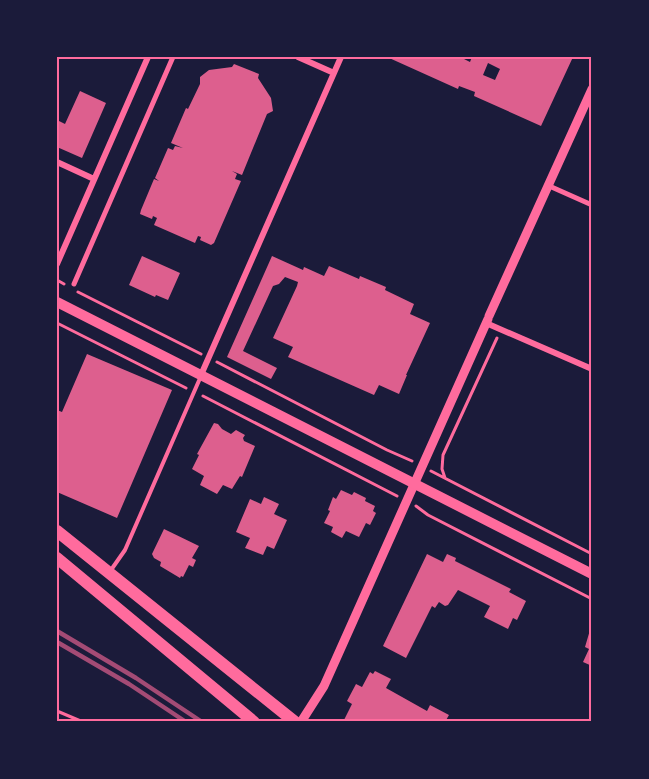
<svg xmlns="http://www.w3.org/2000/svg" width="649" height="779" viewBox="0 0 649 779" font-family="Overpass,sans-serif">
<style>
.building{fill:#dd5f8e;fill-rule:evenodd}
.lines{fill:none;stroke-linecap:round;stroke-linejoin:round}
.path{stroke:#ff6b9d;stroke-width:3}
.service{stroke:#ff6b9d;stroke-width:4}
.pedestrian{stroke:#ff6b9d;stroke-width:5}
.minor{stroke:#ff6b9d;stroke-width:6}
.tertiary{stroke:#ff6b9d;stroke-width:9}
.secondary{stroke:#ff6b9d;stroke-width:10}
.primary{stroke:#ff6b9d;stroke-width:12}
.rail{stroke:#a44b75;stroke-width:4.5}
.neatline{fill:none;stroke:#ff6b9d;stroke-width:2}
</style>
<rect width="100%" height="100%" fill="#1b1b3a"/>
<!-- building -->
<path class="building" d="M 387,57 L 460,57 L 470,62 L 472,57 L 573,57 L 541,126 L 474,96 L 475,92 L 459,86 L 458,89 ZM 488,63 L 500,69 L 495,80 L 483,75 Z
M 234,64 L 259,74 L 258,78 L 271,98 L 273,111 L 267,114 L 242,175 L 232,171 L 237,174 L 235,179 L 241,181 L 214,243 L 211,245 L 200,240 L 201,237 L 198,236 L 195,243 L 154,225 L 157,218 L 153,216 L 152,219 L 140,214 L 141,210 L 154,179 L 159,181 L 155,178 L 168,148 L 173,150 L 175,146 L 183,148 L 171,143 L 186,108 L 188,109 L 200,84 L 200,77 L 209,70 L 232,67 Z
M 80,91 L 106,103 L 82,158 L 57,147 L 57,120 L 65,124 Z
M 142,256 L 180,273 L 168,300 L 156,295 L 155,297 L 129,285 Z
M 272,256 L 303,270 L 304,267 L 324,276 L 329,266 L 359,279 L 360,276 L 386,287 L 385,290 L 414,304 L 410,314 L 430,323 L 406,375 L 407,375 L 399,394 L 379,385 L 374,395 L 288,357 L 293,347 L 273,338 L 297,286 L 298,282 L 285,277 L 279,284 L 273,286 L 243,351 L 277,368 L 271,379 L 227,357 Z
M 87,354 L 172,390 L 117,518 L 57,492 L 57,410 L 62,412 Z
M 214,423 L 218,424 L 222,429 L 231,434 L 236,430 L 245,435 L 243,438 L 244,441 L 255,446 L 242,477 L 240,476 L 232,489 L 223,485 L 217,494 L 200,485 L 204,476 L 192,469 L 199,455 L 197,454 Z
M 341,490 L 352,495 L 354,492 L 366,498 L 365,501 L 375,506 L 373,511 L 376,513 L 370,525 L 366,523 L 359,537 L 346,531 L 342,538 L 331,532 L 333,527 L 324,523 L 330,511 L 328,510 L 333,497 L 336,499 Z
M 264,497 L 279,504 L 274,514 L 287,520 L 274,549 L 267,546 L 263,555 L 245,548 L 250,538 L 236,532 L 250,499 L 261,504 Z
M 164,529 L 199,546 L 192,558 L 196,560 L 193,567 L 189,565 L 183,577 L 181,576 L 180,578 L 160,566 L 161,562 L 154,558 L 152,554 Z
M 427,554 L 443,562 L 447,554 L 456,558 L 455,561 L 511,589 L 509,592 L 526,601 L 517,620 L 513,618 L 508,629 L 484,617 L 490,606 L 458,590 L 448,605 L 445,606 L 439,602 L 435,608 L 432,606 L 406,658 L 383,646 Z
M 590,630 L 592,632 L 592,666 L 583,662 L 589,649 L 585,647 Z
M 375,671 L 391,679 L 386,688 L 427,711 L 430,705 L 449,715 L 445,722 L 348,722 L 344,720 L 352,704 L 347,701 L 356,684 L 362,687 L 370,672 L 373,674 Z"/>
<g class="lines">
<!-- path -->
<path class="path" d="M 57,280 L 64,284
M 78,292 L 201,354
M 57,323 L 186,388
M 217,362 L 387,450 L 412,461
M 203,396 L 397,496
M 431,471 L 592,554
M 445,478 L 442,469 L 443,455 L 497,338
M 416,506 L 428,515 L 592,599
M 57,711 L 83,722"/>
<!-- service -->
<path class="service" d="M 111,570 L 125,550 L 201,376"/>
<!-- pedestrian -->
<path class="pedestrian" d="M 547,185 L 592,205
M 74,284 L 173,57"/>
<!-- minor -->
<path class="minor" d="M 298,57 L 334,73
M 57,162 L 94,179
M 57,264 L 148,57
M 486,323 L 592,369
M 201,375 L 341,57"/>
<!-- tertiary -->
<path class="tertiary" d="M 489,316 L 592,89
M 301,722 L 324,686 L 488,319"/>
<!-- secondary -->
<path class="secondary" d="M 57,302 L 592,574"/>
<!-- primary -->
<path class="primary" d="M 57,531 L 295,722
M 57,558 L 254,722"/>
<!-- rail -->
<path class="rail" d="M 57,631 L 136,678 L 202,722
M 57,642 L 129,684 L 186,722"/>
</g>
<!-- border -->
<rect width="649" height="779" fill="none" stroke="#1b1b3a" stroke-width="117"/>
<rect x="58" y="58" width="532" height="662" class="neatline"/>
</svg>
